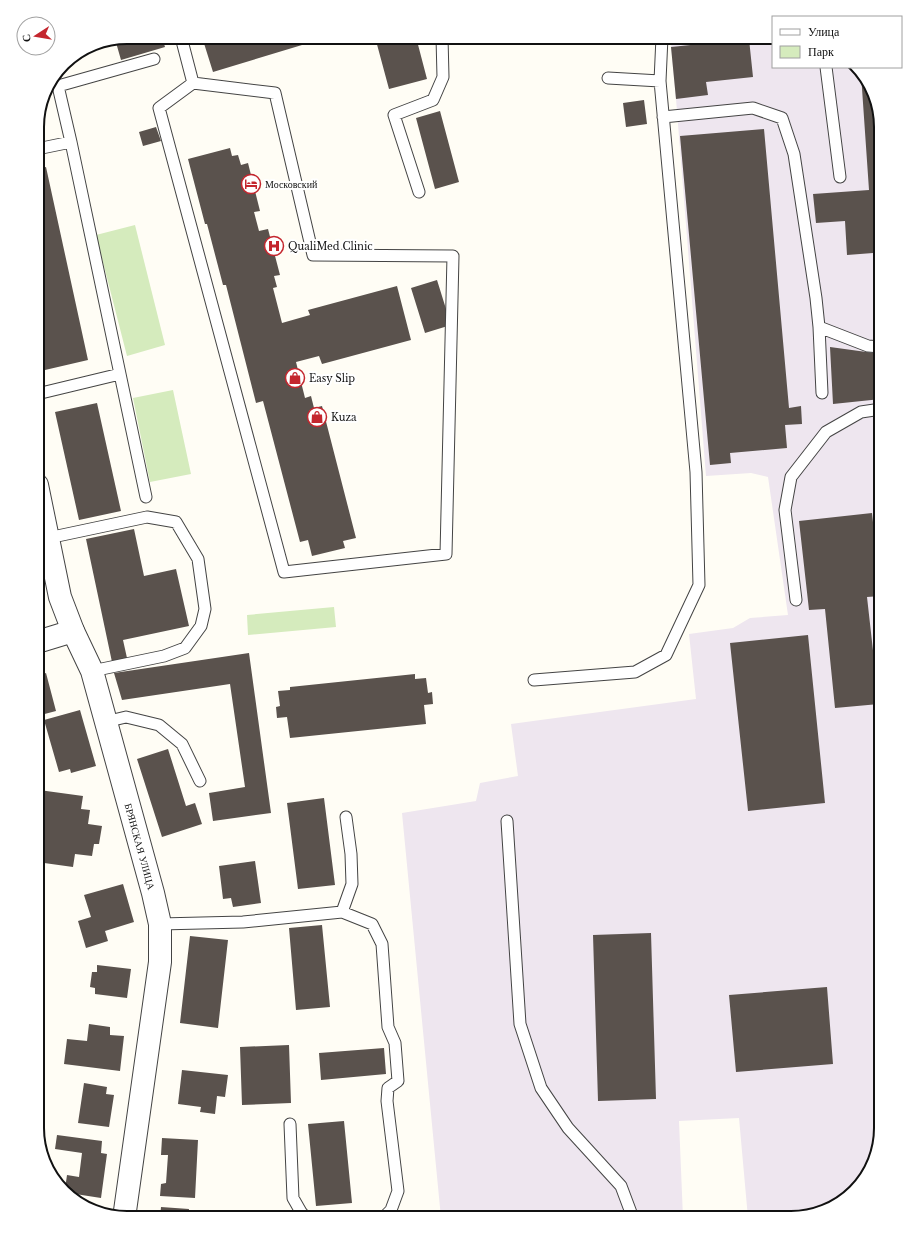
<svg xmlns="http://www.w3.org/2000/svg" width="918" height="1255" viewBox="0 0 918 1255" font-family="'Libre Baskerville',serif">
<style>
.industrial{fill:#eee6ef}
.green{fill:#d5ebbd}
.building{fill:#5a524d}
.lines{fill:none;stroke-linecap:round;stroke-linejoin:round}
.service-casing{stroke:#444;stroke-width:13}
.minor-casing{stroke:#444;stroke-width:24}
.service{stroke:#fff;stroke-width:11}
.minor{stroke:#fff;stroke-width:22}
.labels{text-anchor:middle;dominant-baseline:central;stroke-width:4;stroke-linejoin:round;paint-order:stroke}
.poi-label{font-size:10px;fill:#111;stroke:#fff;text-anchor:start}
.street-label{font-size:10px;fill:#111;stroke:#fff}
.rim{fill:none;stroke:#111;stroke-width:2}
</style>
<rect width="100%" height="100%" fill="#fffdf5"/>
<!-- industrial -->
<path class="industrial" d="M 673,37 L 773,37 L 773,67 L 854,67 L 869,82 L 881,127 L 881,1128 L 869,1173 L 836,1206 L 791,1218 L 748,1218 L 739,1118 L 679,1121 L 683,1218 L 441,1218 L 402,813 L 476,801 L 480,783 L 518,776 L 511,724 L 696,699 L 689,634 L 733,628 L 750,618 L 788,615 L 768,477 L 751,473 L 706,476 L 676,99 L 671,47 Z"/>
<!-- green -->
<path class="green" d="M 135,225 L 165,345 L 127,356 L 96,235 Z
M 173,390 L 191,474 L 150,482 L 133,398 Z
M 334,607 L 336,627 L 248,635 L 247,615 Z"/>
<!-- building -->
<path class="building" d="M 127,37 L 162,37 L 165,47 L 121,60 L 115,39 Z
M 202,37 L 299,37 L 302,45 L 213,72 Z
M 375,37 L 416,37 L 427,79 L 389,89 Z
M 749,39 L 753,77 L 706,82 L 708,95 L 676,99 L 671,47 Z
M 861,74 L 869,82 L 881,127 L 881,323 L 878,323 L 873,253 L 847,255 L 845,221 L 816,223 L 813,194 L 869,190 Z
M 644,100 L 647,124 L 626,127 L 623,103 Z
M 440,111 L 459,182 L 435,189 L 416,118 Z
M 156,127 L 161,141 L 143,146 L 139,132 Z
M 764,129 L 789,408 L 801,406 L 802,424 L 785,425 L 787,448 L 730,453 L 731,463 L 710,465 L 680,136 Z
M 230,148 L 232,156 L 238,155 L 241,165 L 248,163 L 260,211 L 254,212 L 259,231 L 268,229 L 280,275 L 274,276 L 277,287 L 273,288 L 282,323 L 310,315 L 308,310 L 397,286 L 411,340 L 322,364 L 319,356 L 296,362 L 305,398 L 311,396 L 314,408 L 322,406 L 356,538 L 343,541 L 345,548 L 312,556 L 308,540 L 300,542 L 263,401 L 256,403 L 226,285 L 223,285 L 207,224 L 205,224 L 188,159 Z
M 46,167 L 88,360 L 45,370 L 37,336 L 37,169 Z
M 437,280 L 451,325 L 425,333 L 411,288 Z
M 830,347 L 881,354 L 881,399 L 833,404 Z
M 97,403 L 121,511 L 79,520 L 55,412 Z
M 872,513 L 881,596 L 867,597 L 879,704 L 835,708 L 825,609 L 809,610 L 799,521 Z
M 134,529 L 144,576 L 176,569 L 189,626 L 123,640 L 127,658 L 112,662 L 86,539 Z
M 808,635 L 825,803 L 748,811 L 730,643 Z
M 249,653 L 271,813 L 213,821 L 209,793 L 245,787 L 230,684 L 122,700 L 114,673 Z
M 46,673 L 56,711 L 37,716 L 37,676 Z
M 415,674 L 415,679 L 426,678 L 428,693 L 432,692 L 433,704 L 424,705 L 426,724 L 290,738 L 287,717 L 277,718 L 276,707 L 280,706 L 278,691 L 290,690 L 290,687 Z
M 80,710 L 96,766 L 71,773 L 70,769 L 59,772 L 44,720 Z
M 168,749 L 186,806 L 195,803 L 202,824 L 162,837 L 137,759 Z
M 39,790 L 83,796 L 81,809 L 90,810 L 88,824 L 102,826 L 99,844 L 94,844 L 92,856 L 75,854 L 73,867 L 37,862 L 37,806 Z
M 324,798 L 335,885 L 298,889 L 287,803 Z
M 255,861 L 261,903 L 233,907 L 231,898 L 223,899 L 219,866 Z
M 123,884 L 134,922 L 105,931 L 108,941 L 86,948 L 78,921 L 91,917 L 84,895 Z
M 322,925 L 330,1007 L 296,1010 L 289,928 Z
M 651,933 L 656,1099 L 598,1101 L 593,935 Z
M 190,936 L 228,940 L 218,1028 L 180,1023 Z
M 97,965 L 131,969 L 127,998 L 95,994 L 95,988 L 90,987 L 92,972 L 97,972 Z
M 827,987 L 833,1064 L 736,1072 L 729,995 Z
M 89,1024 L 110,1027 L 110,1035 L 124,1036 L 120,1071 L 64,1064 L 67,1039 L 87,1041 Z
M 289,1045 L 291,1103 L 242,1105 L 240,1047 Z
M 384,1048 L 386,1074 L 321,1080 L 319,1053 Z
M 182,1070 L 228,1075 L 225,1097 L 217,1096 L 215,1114 L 200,1112 L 201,1107 L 178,1104 Z
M 84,1083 L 107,1087 L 106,1094 L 114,1095 L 109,1127 L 78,1123 Z
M 344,1121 L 352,1203 L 316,1206 L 308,1124 Z
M 57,1135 L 102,1141 L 101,1153 L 107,1154 L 101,1198 L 69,1193 L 65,1189 L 67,1175 L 79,1177 L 82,1153 L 55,1149 Z
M 162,1138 L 198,1140 L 195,1198 L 160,1196 L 161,1184 L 166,1183 L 168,1155 L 161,1155 Z
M 161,1207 L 189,1209 L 188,1218 L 160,1218 Z"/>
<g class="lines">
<!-- service casing -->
<g class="service-casing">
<path id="service" d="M 181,37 L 193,83
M 826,67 L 840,177
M 608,78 L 660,81
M 193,83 L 275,93 L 313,255 L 453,256 L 446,554 L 284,572 L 159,108 Z
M 663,117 L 753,108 L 782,118 L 794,154 L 816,298 L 819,327 L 822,393
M 71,142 L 58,86 L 154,59
M 37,149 L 71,142 L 146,497
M 419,192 L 394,115 L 433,100 L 443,77 L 442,37
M 819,327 L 868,346 L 881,347
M 37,394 L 120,374
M 48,538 L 147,517 L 176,522 L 198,559 L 205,609 L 201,626 L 185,648 L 164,656 L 92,671
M 796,600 L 785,510 L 791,477 L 826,432 L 861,412 L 881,409
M 534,680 L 635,672 L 666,655 L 699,585 L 696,472 L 660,81 L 662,37
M 105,722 L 126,717 L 159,725 L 182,744 L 200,781
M 507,821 L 520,1024 L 541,1088 L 568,1128 L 621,1186 L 633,1218
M 342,912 L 352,884 L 351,854 L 346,817
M 160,924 L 243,922 L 342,912 L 372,924 L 382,944 L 388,1027 L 395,1043 L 398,1081 L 388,1088 L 387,1101 L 398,1191 L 391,1210 L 383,1218
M 290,1124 L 293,1198 L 301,1212 L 306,1218"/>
</g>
<!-- minor casing -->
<g class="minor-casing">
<g id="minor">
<path id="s1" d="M 37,485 L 60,597 L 73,631 L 92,671 L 153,893 L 160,924 L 160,962 L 124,1218"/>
<path d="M 37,642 L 73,631"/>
</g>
</g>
<!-- service -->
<use href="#service" class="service"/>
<!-- minor -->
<use href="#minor" class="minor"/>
</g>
<!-- icons -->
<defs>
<g id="hotel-ring" transform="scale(1)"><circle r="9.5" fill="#fff" stroke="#c4262e" stroke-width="1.5"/><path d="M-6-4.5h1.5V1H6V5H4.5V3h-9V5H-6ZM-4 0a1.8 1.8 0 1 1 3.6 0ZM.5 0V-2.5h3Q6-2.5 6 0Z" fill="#c4262e"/></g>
<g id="hospital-ring" transform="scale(1)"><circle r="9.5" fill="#fff" stroke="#c4262e" stroke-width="1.5"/><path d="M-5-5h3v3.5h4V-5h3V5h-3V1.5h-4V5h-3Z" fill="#c4262e"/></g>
<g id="shop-ring" transform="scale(1)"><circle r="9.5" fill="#fff" stroke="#c4262e" stroke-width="1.5"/><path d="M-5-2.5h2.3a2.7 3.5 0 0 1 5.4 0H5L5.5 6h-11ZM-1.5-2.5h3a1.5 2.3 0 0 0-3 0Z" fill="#c4262e"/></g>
</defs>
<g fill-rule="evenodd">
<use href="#hotel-ring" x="251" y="184"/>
<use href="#hospital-ring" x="274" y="246"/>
<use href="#shop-ring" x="295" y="378"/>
<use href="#shop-ring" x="317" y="417"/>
</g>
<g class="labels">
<!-- poi labels -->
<g class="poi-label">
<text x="265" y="184">Московский</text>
<text x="288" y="246">QualiMed Clinic</text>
<text x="309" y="378">Easy Slip</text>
<text x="331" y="417">Kuza</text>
</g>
<!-- street labels -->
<g class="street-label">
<text stroke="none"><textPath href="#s1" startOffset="377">БРЯНСКАЯ УЛИЦА</textPath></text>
</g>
</g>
<!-- crop -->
<path d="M0 0H918V1255H0ZM127 44H791A83 83 0 0 1 874 127V1128A83 83 0 0 1 791 1211H127A83 83 0 0 1 44 1128V127A83 83 0 0 1 127 44Z" fill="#fff" fill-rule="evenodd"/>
<path class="rim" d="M127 44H791A83 83 0 0 1 874 127V1128A83 83 0 0 1 791 1211H127A83 83 0 0 1 44 1128V127A83 83 0 0 1 127 44Z"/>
<!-- legend -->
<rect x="772" y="16" width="130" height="52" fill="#ffffff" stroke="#a0a0a0"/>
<rect x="780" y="29" width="20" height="6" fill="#ffffff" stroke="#a0a0a0"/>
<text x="808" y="36" font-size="12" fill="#111111">Улица</text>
<rect x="780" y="46" width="20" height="12" fill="#d5ebbd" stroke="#a0a0a0"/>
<text x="808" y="56" font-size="12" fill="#111111">Парк</text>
<!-- north arrow -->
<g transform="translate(36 36) rotate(258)"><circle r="19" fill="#ffffff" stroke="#a0a0a0"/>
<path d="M0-3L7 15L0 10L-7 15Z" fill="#c4262e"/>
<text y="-6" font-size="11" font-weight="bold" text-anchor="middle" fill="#111111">С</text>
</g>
</svg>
